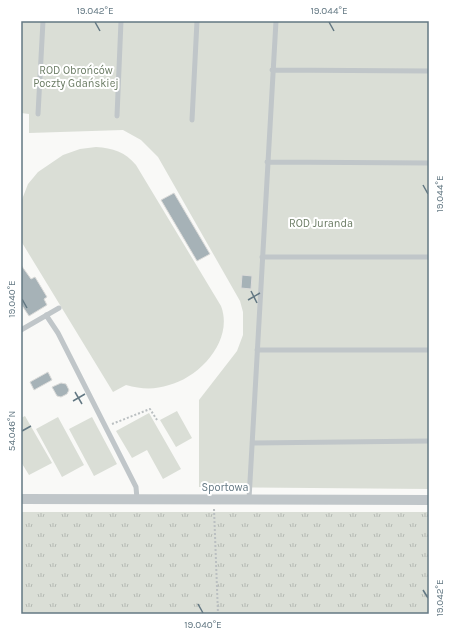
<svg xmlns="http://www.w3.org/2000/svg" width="450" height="635" viewBox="0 0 450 635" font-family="Karla,sans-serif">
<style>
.park{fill:url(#park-tufts)}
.garden{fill:#daded6}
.building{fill:#a6b2b7;stroke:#dbdbd9}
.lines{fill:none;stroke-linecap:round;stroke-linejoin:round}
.path{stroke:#babfc1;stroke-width:2;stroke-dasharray:2 2;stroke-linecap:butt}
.service{stroke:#c0c6c9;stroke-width:5}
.minor{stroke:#c0c6c9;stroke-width:10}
.ticks{fill:none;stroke:#637883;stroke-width:1.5}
.labels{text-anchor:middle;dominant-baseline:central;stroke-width:4;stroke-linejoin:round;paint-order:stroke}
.park-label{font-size:11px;fill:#697a62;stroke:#fff}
.street-label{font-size:11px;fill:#637883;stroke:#fff}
.neatline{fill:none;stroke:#637883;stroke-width:1.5}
.ticks-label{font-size:10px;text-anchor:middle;fill:#637883}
</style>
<defs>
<pattern id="park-tufts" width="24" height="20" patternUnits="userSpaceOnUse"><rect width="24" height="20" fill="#daded6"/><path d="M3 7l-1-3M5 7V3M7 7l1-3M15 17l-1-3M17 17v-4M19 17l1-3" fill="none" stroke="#b4b9b3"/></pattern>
</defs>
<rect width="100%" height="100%" fill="#f9f9f7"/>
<!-- park -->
<path class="park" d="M 21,512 L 429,512 L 429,614 L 21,614 Z"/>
<!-- garden -->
<path class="garden" d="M 21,21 L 429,21 L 429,489 L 199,487 L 199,400 L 237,351 L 243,335 L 243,312 L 240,301 L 158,157 L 141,140 L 123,130 L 29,133 L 29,114 L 21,113 Z
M 96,147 C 113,148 125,152 136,165 L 221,306 C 234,340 200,377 169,385 C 154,390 141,389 126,385 L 113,392 L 21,241 L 21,202 L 28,184 L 38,172 L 63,155 L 80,149 Z
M 177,411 L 192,438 L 176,447 L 160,420 Z
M 149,413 L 181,469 L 163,479 L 147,450 L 132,458 L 116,431 Z
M 25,416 L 52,463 L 29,475 L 21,462 L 21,418 Z
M 58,417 L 84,465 L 62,477 L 36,429 Z
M 92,417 L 117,464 L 94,476 L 69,429 Z"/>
<!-- building -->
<path class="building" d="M 174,193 L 210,254 L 197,261 L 161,200 Z
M 21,265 L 31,279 L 35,277 L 47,297 L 44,299 L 47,305 L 29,316 L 21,304 Z
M 242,275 L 252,276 L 251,289 L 241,288 Z
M 48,372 L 52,380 L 34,390 L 30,382 Z
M 61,383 L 66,384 L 69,390 L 67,394 L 61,397 L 57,396 L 52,387 Z"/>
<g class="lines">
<!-- path -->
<path class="path" d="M 112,424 L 150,409 L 157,420
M 214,509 L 218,614"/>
<!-- service -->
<path class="service" d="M 272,70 L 429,71
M 38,114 L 43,21
M 117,116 L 121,21
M 192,120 L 197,21
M 267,162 L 429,163
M 262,257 L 429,257
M 46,315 L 58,333 L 136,487 L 137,499
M 21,330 L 59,308
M 257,350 L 429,350
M 252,443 L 429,441
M 249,499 L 276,21"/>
<!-- minor -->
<path class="minor" d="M 21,499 L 429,500"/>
</g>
<!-- ticks -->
<path class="ticks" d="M 95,22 L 100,31M 329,22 L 334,31M 423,185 L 428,194M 251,291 L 257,303M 22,299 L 27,308M 248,300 L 260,293M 75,392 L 82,404M 73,401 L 85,394M 22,431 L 31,426M 423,590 L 428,598M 198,604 L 203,613"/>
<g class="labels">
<!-- park labels -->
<g class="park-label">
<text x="76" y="70">ROD Obrońców<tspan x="76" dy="13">Poczty Gdańskiej</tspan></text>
<text x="321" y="223">ROD Juranda</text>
</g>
<!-- street labels -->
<g class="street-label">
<text x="225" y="487">Sportowa</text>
</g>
</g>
<!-- border -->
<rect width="450" height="635" fill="none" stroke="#ffffff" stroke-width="44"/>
<rect x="22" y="22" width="406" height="591" class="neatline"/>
<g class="ticks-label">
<text x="95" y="14">19.042°E</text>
<text x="329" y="14">19.044°E</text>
<text transform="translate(439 194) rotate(-90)" y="4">19.044°E</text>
<text transform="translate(11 299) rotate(-90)" y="4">19.040°E</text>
<text transform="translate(11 431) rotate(-90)" y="4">54.046°N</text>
<text transform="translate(439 598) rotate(-90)" y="4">19.042°E</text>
<text x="203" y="628">19.040°E</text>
</g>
</svg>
